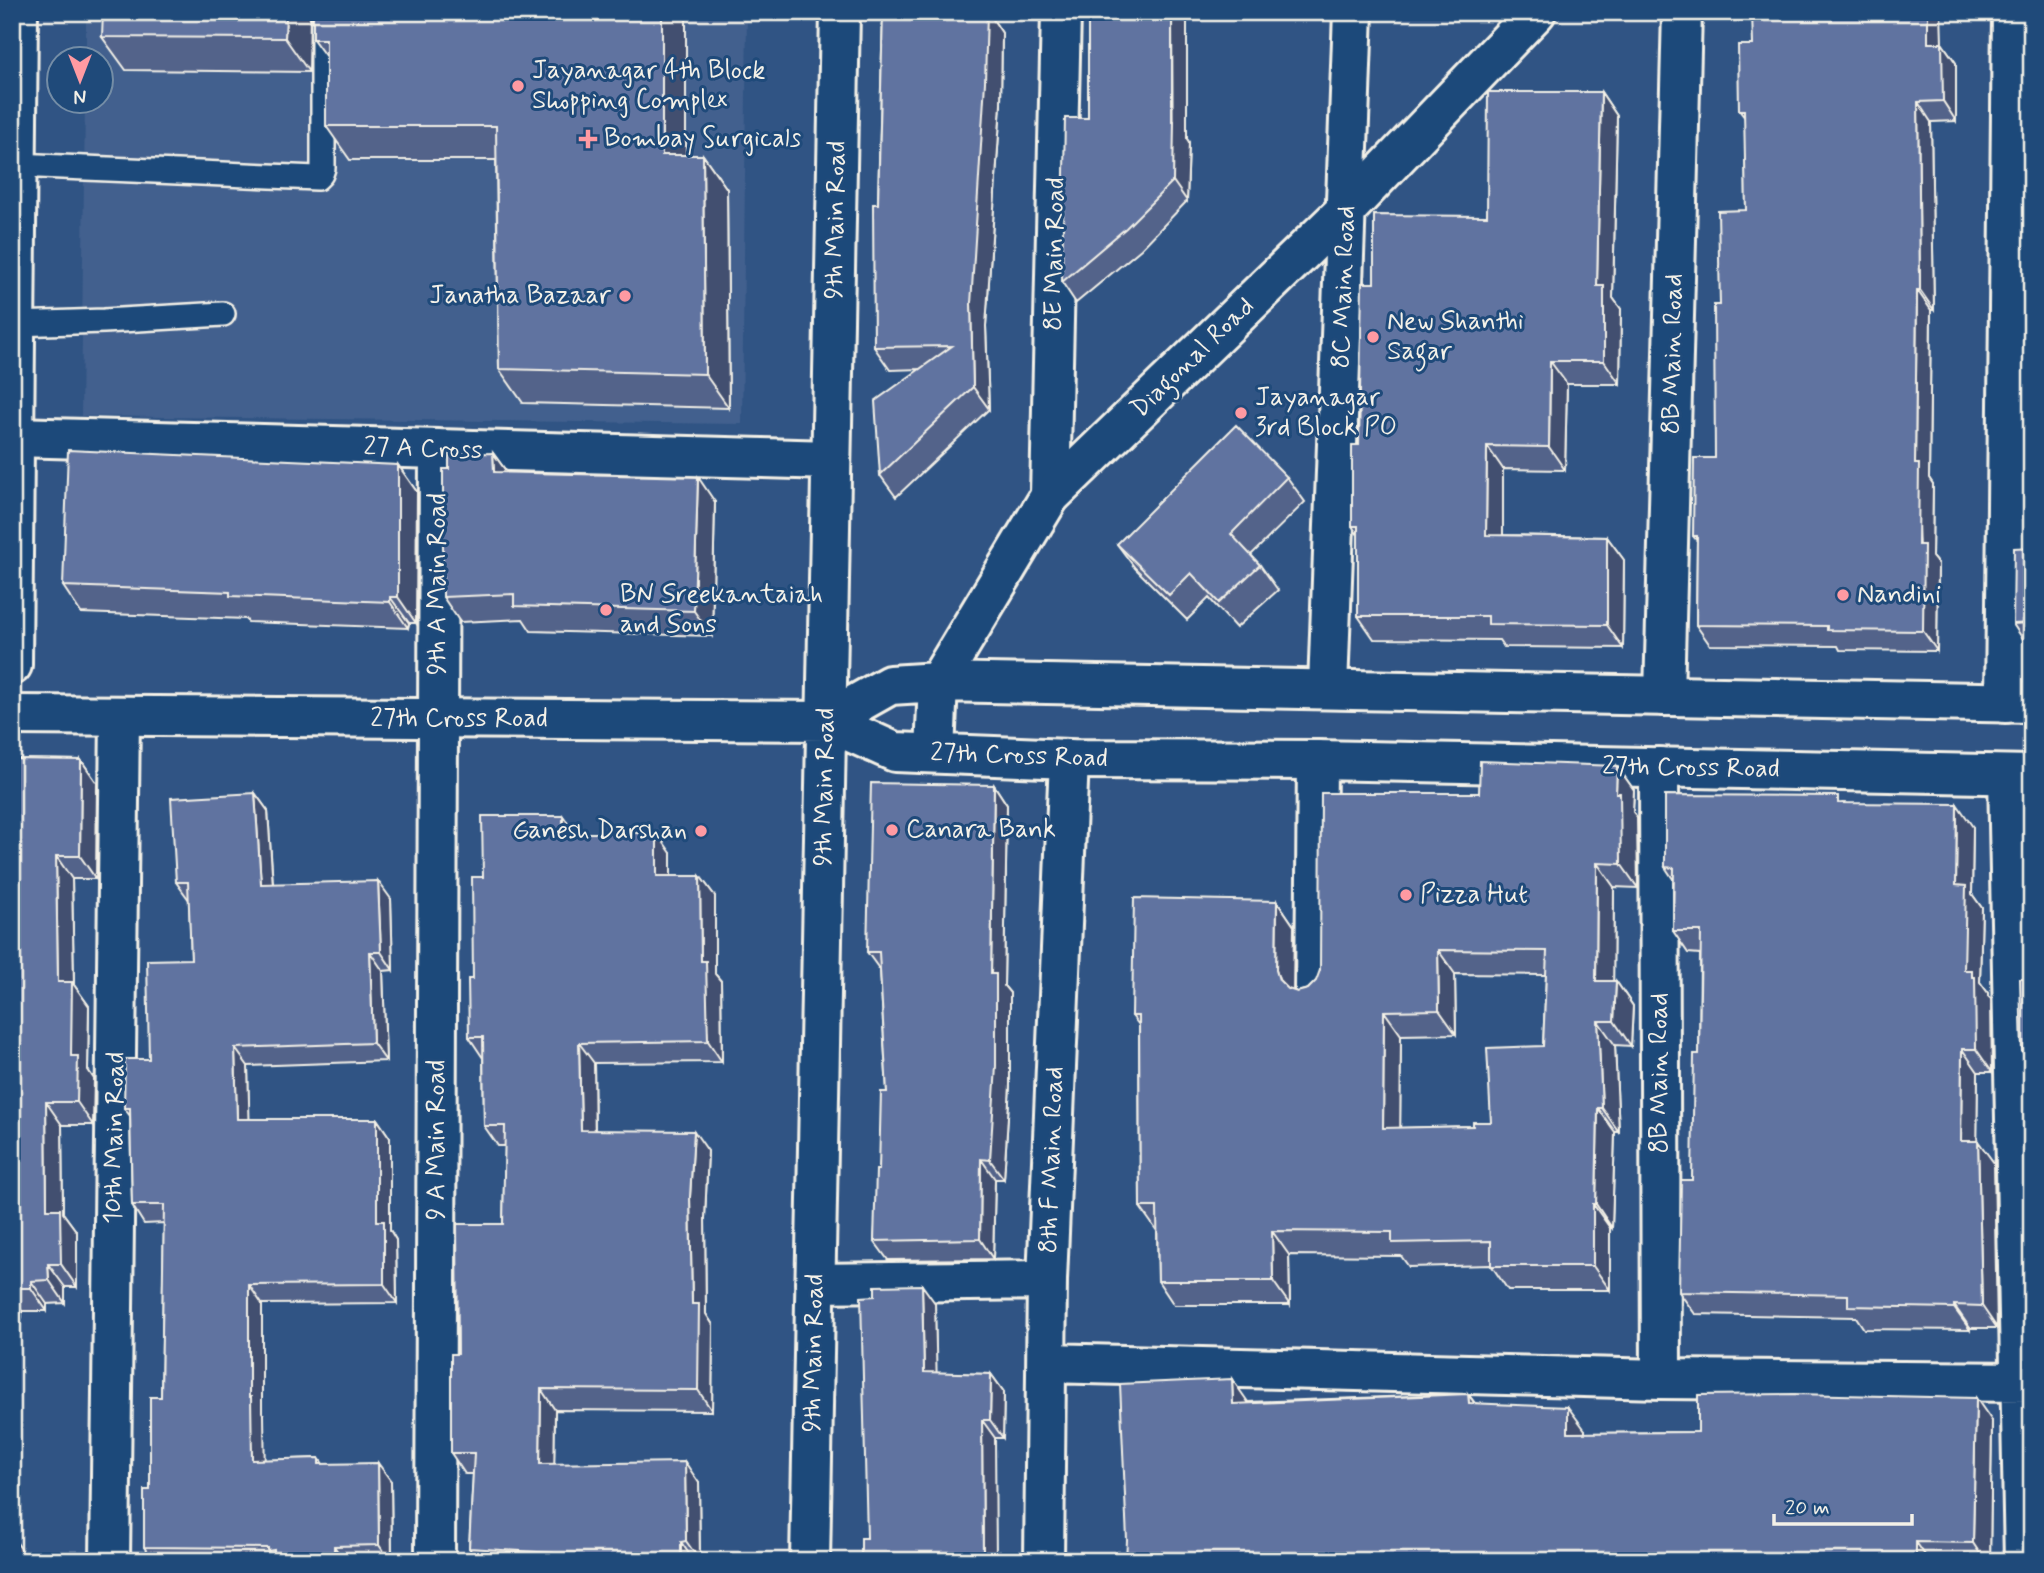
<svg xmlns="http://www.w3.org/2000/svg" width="2044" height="1573" viewBox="0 0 2044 1573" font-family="Mynerve,sans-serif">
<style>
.built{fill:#42608e}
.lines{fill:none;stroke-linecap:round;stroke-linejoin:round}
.lane-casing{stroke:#f4f1e8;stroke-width:28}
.street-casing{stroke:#f4f1e8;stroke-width:44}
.secondary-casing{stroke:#f4f1e8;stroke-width:44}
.lane{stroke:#1f4a7a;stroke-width:23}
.street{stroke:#1f4a7a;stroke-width:38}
.secondary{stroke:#1f4a7a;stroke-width:38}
.wall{fill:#53638a;stroke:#f4f1e8;stroke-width:2;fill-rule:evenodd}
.shaded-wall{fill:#435070;stroke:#f4f1e8;stroke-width:2}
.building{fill:#6073a0;stroke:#f4f1e8;stroke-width:2;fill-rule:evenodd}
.poi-dot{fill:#ff9aa2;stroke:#1f4a7a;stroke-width:2.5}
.labels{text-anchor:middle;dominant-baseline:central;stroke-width:6;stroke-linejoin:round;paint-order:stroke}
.poi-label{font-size:26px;fill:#f4f1e8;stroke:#1f4a7a;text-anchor:start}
.street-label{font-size:26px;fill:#f4f1e8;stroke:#1f4a7a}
</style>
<rect width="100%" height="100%" fill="#305484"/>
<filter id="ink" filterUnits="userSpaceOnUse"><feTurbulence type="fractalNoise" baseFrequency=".0143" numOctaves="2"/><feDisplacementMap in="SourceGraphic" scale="14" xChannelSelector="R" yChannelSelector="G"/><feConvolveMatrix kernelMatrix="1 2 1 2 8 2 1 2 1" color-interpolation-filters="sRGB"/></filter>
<g filter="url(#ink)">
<!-- built -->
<path class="built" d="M 86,12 L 747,12 L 742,424 L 81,416 L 85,102 L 102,102 L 102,60 L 86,59 Z"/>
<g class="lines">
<!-- lane casing -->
<g class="lane-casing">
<path id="lane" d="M 16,165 L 317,178 L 321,174 L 323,168 L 323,24
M 15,324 L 104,321 L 223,314"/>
</g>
<!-- street casing -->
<g class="street-casing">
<path id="street" d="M 14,437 L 831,460
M 1050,496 L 1061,12
M 1328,688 L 1353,12
M 1664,696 L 1682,12
M 2005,703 L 2012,12
M 1659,767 L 1661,1379
M 2008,775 L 2024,1561
M 1315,994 L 1317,760
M 815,1283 L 1047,1280
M 1047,1363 L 1661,1379 L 2032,1382
M 110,1561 L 120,716
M 435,1561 L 439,449
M 1044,1561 L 1047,1280 L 1069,759"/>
</g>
<!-- secondary casing -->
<g class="secondary-casing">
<path id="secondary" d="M 12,665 L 18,12
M 12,715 L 826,721 L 895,752 L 1069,759 L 1317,760 L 2032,775
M 826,721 L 890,685 L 938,682 L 2032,703
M 935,753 L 938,682 L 1050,496 L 1347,209 L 1536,12
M 810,1561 L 840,12"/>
</g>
<!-- lane -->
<use href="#lane" class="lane"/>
<!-- street -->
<use href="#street" class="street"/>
<!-- secondary -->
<use href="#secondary" class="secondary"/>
</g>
<!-- wall -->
<path class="wall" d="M 310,12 L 309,72 L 126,70 L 102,37 Z
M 686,12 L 686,155 L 703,155 L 727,189 L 729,408 L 523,403 L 499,369 L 496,160 L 350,160 L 326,126 L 326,57 L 313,39 Z
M 883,12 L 988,12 L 1002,33 L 1001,104 L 986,326 L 989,409 L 896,497 L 880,475 L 920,369 L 890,370 L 874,347 Z
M 1187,12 L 1187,139 L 1189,142 L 1187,201 L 1141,249 L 1076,303 L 1062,282 L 1088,118 Z
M 1942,43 L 1956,63 L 1956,121 L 1931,122 L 1934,310 L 1931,310 L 1929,478 L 1933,484 L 1932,557 L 1938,564 L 1937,651 L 1840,650 L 1838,646 L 1710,645 L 1696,625 L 1697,541 L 1693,536 L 1715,458 L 1720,305 L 1746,210 L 1745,118 L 1739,110 L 1753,45 Z
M 1601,92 L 1617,116 L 1613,298 L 1621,309 L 1620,384 L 1567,384 L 1565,470 L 1503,469 L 1503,535 L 1607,537 L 1624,560 L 1623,648 L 1504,647 L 1499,640 L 1374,639 L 1358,616 L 1358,535 L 1352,526 L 1374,283 L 1487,216 Z
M 2032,126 L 2032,207 L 2026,200 Z
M 493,453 L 507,472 L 715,502 L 712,636 L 531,631 L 523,619 L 460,622 L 443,597 L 449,469 Z
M 398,465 L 417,492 L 416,623 L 409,623 L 408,628 L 248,622 L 246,619 L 81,613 L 63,586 Z
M 1287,477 L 1305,502 L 1251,555 L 1260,565 L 1278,590 L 1236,628 L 1209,598 L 1187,620 L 1135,568 L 1117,544 Z
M 2032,547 L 2032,644 L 2027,645 L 2013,624 Z
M 12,759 L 81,760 L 97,783 L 96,879 L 72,879 L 74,985 L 89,1006 L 88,1070 L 94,1079 L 93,1125 L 62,1125 L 63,1213 L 77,1232 L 77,1287 L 65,1287 L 65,1303 L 47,1304 L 47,1311 L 22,1311 L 22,1316 L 12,1316 Z
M 1617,766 L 1634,790 L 1633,812 L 1637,817 L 1638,888 L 1614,887 L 1613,981 L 1616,981 L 1633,1006 L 1631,1046 L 1615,1045 L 1619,1132 L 1615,1132 L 1612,1228 L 1610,1228 L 1610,1290 L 1508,1290 L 1491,1265 L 1409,1267 L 1401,1256 L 1289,1255 L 1290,1305 L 1174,1305 L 1158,1281 L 1157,1231 L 1140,1207 L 1139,1025 L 1132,1016 L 1277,901 L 1294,926 L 1293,990 L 1297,992 L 1308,989 L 1316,981 L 1479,793 ZM 1455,974 L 1546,975 L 1543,1046 L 1491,1122 L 1473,1126 L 1400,1128 L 1401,1035 L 1456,1034 Z
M 994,785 L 1007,805 L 1004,986 L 1010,993 L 1010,1085 L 1004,1179 L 995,1179 L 993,1259 L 888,1260 L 874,1241 L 879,1170 L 887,1092 L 880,970 L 867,952 Z
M 255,793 L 268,811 L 273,884 L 391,899 L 393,970 L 383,971 L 386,1061 L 248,1066 L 249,1119 L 377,1119 L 390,1138 L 390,1230 L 396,1240 L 397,1303 L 262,1304 L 262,1412 L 264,1415 L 264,1460 L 319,1458 L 323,1464 L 391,1481 L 392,1561 L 153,1561 L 144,1547 L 161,1397 L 164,1223 L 144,1224 L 132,1205 L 130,1116 L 124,1108 L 149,1059 L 191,959 L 189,900 L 176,882 Z
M 1843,803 L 1973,827 L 1972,894 L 1982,908 L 1980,982 L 1988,993 L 1988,996 L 1991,999 L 1992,1072 L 1978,1072 L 1977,1141 L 1994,1163 L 1997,1328 L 1970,1328 L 1970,1330 L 1864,1329 L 1856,1317 L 1695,1314 L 1679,1292 L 1692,1180 L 1699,1054 L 1700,954 L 1688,953 L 1673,931 L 1673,879 L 1665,867 Z
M 563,816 L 575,833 L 671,853 L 671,876 L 700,876 L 715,896 L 715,974 L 721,981 L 722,1062 L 594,1063 L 595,1130 L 708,1151 L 705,1218 L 706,1314 L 713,1325 L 712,1411 L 555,1410 L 554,1464 L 699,1483 L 700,1561 L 478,1561 L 469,1548 L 473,1474 L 465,1474 L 451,1453 L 458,1354 L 503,1224 L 505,1146 L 498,1146 L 484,1126 L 483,1058 L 469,1037 L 483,877 Z
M 2032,979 L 2032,1066 L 2022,1051 Z
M 935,1303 L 936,1373 L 991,1374 L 1004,1392 L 1003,1438 L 995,1438 L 867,1538 Z
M 1468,1394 L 1475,1403 L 1585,1430 L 1585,1433 L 1698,1432 L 1992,1421 L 1990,1561 L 1126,1561 L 1248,1402 Z"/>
<!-- shaded-wall -->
<path class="shaded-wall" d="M 286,12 L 310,12 L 309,72 L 285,38 Z
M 662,12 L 686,12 L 686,189 L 662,155 Z
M 973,12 L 988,12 L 1002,33 L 1001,104 L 986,326 L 989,409 L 973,387 L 971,304 Z
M 1172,12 L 1187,12 L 1187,139 L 1189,142 L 1187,201 L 1173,181 Z
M 1928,12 L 1941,12 L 1942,43 L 1956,63 L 1956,121 L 1943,101 L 1928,43 Z
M 1601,92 L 1617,116 L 1613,298 L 1621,309 L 1620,384 L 1604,361 L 1597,286 Z
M 1918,102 L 1931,122 L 1934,310 L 1920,290 Z
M 703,155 L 727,189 L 729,408 L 705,374 Z
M 1917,290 L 1931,310 L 1929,478 L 1933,484 L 1932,557 L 1938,564 L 1937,651 L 1923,631 L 1915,464 Z
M 1550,361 L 1567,384 L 1565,470 L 1549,447 Z
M 1487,446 L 1503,469 L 1503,558 L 1486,535 Z
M 493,453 L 511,478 L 494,472 Z
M 398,465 L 417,492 L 416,623 L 398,597 Z
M 698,477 L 715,502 L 712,636 L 694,611 Z
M 1607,537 L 1624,560 L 1623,648 L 1607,625 Z
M 390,597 L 409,623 L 408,628 L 390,602 Z
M 81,760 L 97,783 L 96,879 L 80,856 Z
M 1617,766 L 1634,790 L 1633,812 L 1637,817 L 1638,888 L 1621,864 L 1616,793 Z
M 994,785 L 1007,805 L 1004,986 L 1010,993 L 1010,1085 L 1004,1179 L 990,1160 L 991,974 Z
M 255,793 L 268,811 L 274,902 L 261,884 Z
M 1957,804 L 1973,827 L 1972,894 L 1982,908 L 1980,982 L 1988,993 L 1988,996 L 1991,999 L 1992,1072 L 1976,1049 L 1964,970 L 1956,885 Z
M 563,816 L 577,836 L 563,833 Z
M 657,833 L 671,853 L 671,896 L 657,876 Z
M 56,856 L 72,879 L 74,985 L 89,1006 L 88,1070 L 94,1079 L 93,1125 L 77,1102 L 71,1056 L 58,982 Z
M 1597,863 L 1614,887 L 1613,1005 L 1596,981 Z
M 700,876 L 715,896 L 715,974 L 721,981 L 722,1062 L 708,1041 L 701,961 Z
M 378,881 L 391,899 L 393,970 L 381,952 Z
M 1277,901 L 1294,926 L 1293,994 L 1279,980 L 1276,970 Z
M 1438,950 L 1455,974 L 1456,1034 L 1439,1010 Z
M 370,952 L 383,971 L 386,1061 L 373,1043 Z
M 1616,981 L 1633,1006 L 1631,1046 L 1614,1021 Z
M 1384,1011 L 1401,1035 L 1400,1152 L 1383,1128 Z
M 1598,1021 L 1615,1045 L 1619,1132 L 1602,1108 Z
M 579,1043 L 594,1063 L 595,1151 L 581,1130 Z
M 235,1048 L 248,1066 L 250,1138 L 237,1119 Z
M 1962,1049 L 1978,1072 L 1977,1163 L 1961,1141 Z
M 46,1102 L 62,1125 L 63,1213 L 77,1232 L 77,1287 L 61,1264 L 47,1209 Z
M 1598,1108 L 1615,1132 L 1612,1228 L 1596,1204 Z
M 377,1119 L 390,1138 L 390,1230 L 396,1240 L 397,1303 L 384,1284 L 377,1221 Z
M 694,1131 L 708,1151 L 705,1218 L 706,1314 L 713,1325 L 712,1411 L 698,1390 L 692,1304 L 690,1197 Z
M 1978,1141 L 1994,1163 L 1997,1328 L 1982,1306 Z
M 981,1159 L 995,1179 L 993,1259 L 980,1239 Z
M 1593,1204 L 1610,1228 L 1610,1290 L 1593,1266 Z
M 1272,1231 L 1289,1255 L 1290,1305 L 1273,1281 Z
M 48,1264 L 65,1287 L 65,1303 L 49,1280 Z
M 31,1281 L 47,1304 L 47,1311 L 31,1288 Z
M 249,1285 L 262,1304 L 262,1412 L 264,1415 L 265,1479 L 252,1460 L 249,1397 Z
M 922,1285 L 935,1303 L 937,1391 L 924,1372 Z
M 12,1298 L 22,1311 L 22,1316 L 12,1302 Z
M 1954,1305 L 1970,1328 L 1970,1330 L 1954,1308 Z
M 991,1374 L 1004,1392 L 1003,1438 L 990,1420 Z
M 1232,1379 L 1248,1402 L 1249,1427 L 1233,1404 Z
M 541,1389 L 555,1410 L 554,1485 L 540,1464 Z
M 1468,1394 L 1485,1418 L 1469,1403 Z
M 1976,1398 L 1992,1421 L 1990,1561 L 1985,1561 L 1973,1543 Z
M 1568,1407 L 1585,1430 L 1584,1457 L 1568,1433 Z
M 982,1420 L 995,1438 L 996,1561 L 983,1561 Z
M 685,1462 L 699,1483 L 700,1561 L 686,1541 Z
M 378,1463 L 391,1481 L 392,1561 L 390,1561 L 379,1545 Z
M 12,1536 L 22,1550 L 22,1561 L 12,1561 Z
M 681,1542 L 694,1561 L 681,1561 Z
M 1916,1542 L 1929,1561 L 1916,1561 Z
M 334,1546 L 344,1561 L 334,1561 Z"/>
<!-- building -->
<path class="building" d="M 103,12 L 286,12 L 285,38 L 102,37 Z
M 313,12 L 662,12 L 662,155 L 703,155 L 705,374 L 499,369 L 496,126 L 326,126 L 326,39 L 313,39 Z
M 883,12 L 987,12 L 985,82 L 971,304 L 973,387 L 880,475 L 875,401 L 952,346 L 874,347 L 873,204 L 878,204 Z
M 1088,12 L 1172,12 L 1172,121 L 1174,121 L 1173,181 L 1126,228 L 1062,282 L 1065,118 L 1088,118 Z
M 1752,12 L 1928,12 L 1928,43 L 1942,43 L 1943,101 L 1918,102 L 1920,290 L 1917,290 L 1915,464 L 1919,464 L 1918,545 L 1924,545 L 1923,631 L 1827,630 L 1827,626 L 1696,625 L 1697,536 L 1693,536 L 1694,458 L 1715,458 L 1714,305 L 1720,305 L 1718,211 L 1746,210 L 1744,110 L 1739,110 L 1738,45 L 1753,45 Z
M 1488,92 L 1601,92 L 1597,286 L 1604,286 L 1604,361 L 1550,361 L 1549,447 L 1487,446 L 1486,535 L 1607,537 L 1607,625 L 1488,624 L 1488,616 L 1358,616 L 1358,526 L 1352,526 L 1352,445 L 1359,445 L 1362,283 L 1374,283 L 1374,215 L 1487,216 Z
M 2032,126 L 2032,200 L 2026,200 Z
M 1236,425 L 1287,477 L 1231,534 L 1260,565 L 1219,603 L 1191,573 L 1169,595 L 1117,544 Z
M 68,450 L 398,465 L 398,597 L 390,597 L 390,602 L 230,596 L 230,592 L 63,586 Z
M 493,453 L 494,472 L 698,477 L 694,611 L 514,606 L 514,594 L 443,597 L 443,469 L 449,469 L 449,454 Z
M 2032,547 L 2032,623 L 2013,624 L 2014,548 Z
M 12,759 L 81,760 L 80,856 L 56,856 L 58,982 L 72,982 L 71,1056 L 78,1056 L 77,1102 L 46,1102 L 47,1209 L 60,1209 L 61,1264 L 48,1264 L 49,1280 L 31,1281 L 31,1288 L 12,1288 Z
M 1480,761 L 1617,766 L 1616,793 L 1620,793 L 1621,864 L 1597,863 L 1596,981 L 1616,981 L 1614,1021 L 1598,1021 L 1602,1108 L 1598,1108 L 1596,1204 L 1593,1204 L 1593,1266 L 1491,1266 L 1491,1241 L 1392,1243 L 1392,1232 L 1272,1231 L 1273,1281 L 1158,1281 L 1157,1207 L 1140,1207 L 1139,1016 L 1132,1016 L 1134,898 L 1277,901 L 1276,970 L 1279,980 L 1288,989 L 1297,992 L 1308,989 L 1316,981 L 1320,970 L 1321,793 L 1479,793 ZM 1438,950 L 1547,951 L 1543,1046 L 1487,1048 L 1491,1122 L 1473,1122 L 1473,1126 L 1383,1128 L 1384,1011 L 1439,1010 Z
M 871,783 L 994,785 L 991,974 L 996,974 L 996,1066 L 990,1160 L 981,1159 L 980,1239 L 874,1241 L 876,1170 L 879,1170 L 881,1092 L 887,1092 L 879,952 L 867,952 Z
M 255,793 L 261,884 L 378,881 L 381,952 L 370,952 L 373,1043 L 235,1048 L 237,1119 L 377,1119 L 377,1221 L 384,1221 L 384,1284 L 249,1285 L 249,1397 L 251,1397 L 252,1460 L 319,1458 L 319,1464 L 378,1463 L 379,1545 L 334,1546 L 334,1561 L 275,1561 L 274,1550 L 268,1551 L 268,1548 L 144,1547 L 144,1490 L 150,1490 L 150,1397 L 161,1397 L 164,1205 L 132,1205 L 130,1108 L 124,1108 L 125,1059 L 149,1059 L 147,960 L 191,959 L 188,882 L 176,882 L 171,798 Z
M 1665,795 L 1838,796 L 1838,803 L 1957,804 L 1956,885 L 1966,886 L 1964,970 L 1972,970 L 1972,977 L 1975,977 L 1976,1049 L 1962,1049 L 1961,1141 L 1978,1141 L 1982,1306 L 1954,1305 L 1954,1308 L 1848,1306 L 1848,1295 L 1679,1292 L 1681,1180 L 1692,1180 L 1694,1054 L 1699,1054 L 1701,931 L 1673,931 L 1674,868 L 1665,867 Z
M 482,816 L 563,816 L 563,833 L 657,833 L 657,876 L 700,876 L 701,961 L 706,961 L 708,1041 L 579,1043 L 581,1130 L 694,1131 L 690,1197 L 692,1304 L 699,1304 L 698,1390 L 541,1389 L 540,1464 L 685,1462 L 686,1541 L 681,1542 L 681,1561 L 553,1561 L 553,1553 L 469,1548 L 474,1453 L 451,1453 L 451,1354 L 458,1354 L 457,1224 L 503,1224 L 505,1126 L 484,1126 L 483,1037 L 469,1037 L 468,979 L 473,979 L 472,877 L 483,877 Z
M 2020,979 L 2032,979 L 2032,1051 L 2022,1051 Z
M 2024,1143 L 2032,1143 L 2032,1308 L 2027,1308 Z
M 922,1285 L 924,1372 L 991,1374 L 990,1420 L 982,1420 L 983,1561 L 861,1561 L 861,1538 L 867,1538 L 861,1297 L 875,1296 L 875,1286 Z
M 1232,1379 L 1233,1404 L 1468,1394 L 1469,1403 L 1568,1407 L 1568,1433 L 1698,1432 L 1698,1395 L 1794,1394 L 1976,1398 L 1973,1543 L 1916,1542 L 1916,1561 L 1126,1561 L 1127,1540 L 1120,1384 Z"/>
</g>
<!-- markers -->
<g class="poi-dot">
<circle cx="518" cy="86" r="7"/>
<path d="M584.5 128.5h7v7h7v7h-7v7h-7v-7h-7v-7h7z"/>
<circle cx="625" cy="296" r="7"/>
<circle cx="1373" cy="337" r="7"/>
<circle cx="1241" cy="413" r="7"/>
<circle cx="1843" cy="595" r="7"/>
<circle cx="606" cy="610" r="7"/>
<circle cx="892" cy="830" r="7"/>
<circle cx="701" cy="831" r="7"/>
<circle cx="1406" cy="895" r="7"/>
</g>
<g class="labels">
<!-- poi labels -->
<g class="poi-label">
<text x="532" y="71">Jayanagar 4th Block<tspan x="532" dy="30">Shopping Complex</tspan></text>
<text x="604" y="139">Bombay Surgicals</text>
<text x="611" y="296" text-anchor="end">Janatha Bazaar</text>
<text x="1387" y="322">New Shanthi<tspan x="1387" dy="30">Sagar</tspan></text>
<text x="1255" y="398">Jayanagar<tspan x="1255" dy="30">3rd Block PO</tspan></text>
<text x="620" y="595">BN Sreekantaiah<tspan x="620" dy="30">and Sons</tspan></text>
<text x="1857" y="595">Nandini</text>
<text x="906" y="830">Canara Bank</text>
<text x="687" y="831" text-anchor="end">Ganesh Darshan</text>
<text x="1420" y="895">Pizza Hut</text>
</g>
<!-- street labels -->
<g class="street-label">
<text transform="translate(836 220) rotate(-89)">9th Main Road</text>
<text transform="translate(1055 254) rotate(-89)">8E Main Road</text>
<text transform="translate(1344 287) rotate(-88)">8C Main Road</text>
<text transform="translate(1673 354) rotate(-89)">8B Main Road</text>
<text transform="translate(1193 358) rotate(-44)">Diagonal Road</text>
<text transform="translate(423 449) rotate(2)">27 A Cross</text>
<text transform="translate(438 584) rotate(-90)">9th A Main Road</text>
<text x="459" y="719">27th Cross Road</text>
<text transform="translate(1019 756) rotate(2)">27th Cross Road</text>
<text transform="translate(1691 768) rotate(1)">27th Cross Road</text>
<text transform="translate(825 787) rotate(-89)">9th Main Road</text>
<text transform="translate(1660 1073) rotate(-90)">8B Main Road</text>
<text transform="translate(115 1138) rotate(-89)">10th Main Road</text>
<text transform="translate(437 1140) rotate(-90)">9 A Main Road</text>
<text transform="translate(1052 1160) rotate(-88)">8th F Main Road</text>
<text transform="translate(814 1353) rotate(-89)">9th Main Road</text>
</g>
</g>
<!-- margin -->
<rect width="2044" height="1573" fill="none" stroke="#1f4a7a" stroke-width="42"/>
<rect x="21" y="21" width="2002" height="1531" fill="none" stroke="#f4f1e8" stroke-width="2.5" filter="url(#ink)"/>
<!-- north arrow -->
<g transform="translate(80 80) rotate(180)"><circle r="33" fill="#1f4a7a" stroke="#748da6" stroke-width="2"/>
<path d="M0-5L12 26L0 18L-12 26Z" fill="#ff9aa2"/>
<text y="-10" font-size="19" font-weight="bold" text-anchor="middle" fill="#f4f1e8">N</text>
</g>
<!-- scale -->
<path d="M1774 1514v10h138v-10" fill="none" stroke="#f4f1e8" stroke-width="3.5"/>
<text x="1785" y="1514" font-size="21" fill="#f4f1e8" stroke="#1f4a7a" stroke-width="5" paint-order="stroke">20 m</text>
</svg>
